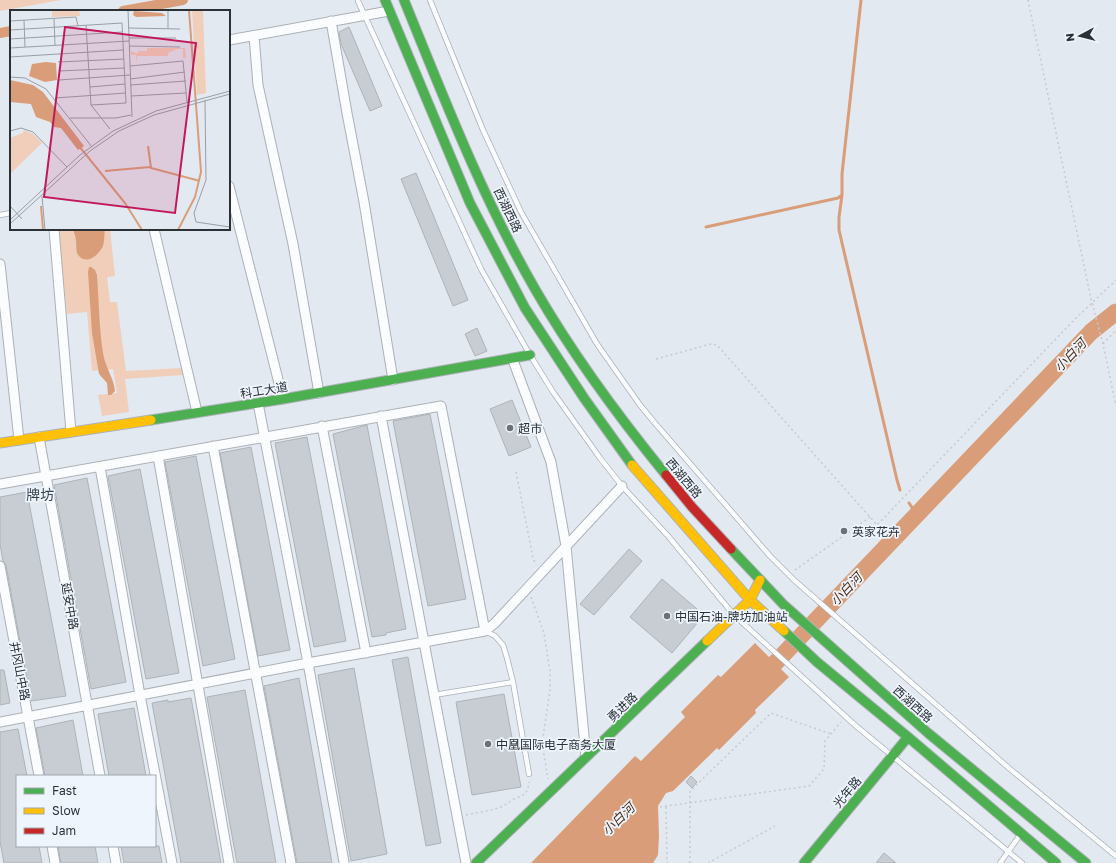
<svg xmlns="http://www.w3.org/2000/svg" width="1116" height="863" viewBox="0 0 1116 863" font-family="'Golos Text','Noto Sans SC',sans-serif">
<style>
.green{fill:#f1ceba}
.water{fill:#d99e79}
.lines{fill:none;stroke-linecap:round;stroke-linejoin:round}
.stream{stroke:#d99e79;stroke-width:3}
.canal{stroke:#d99e79;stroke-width:10}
.river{stroke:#d99e79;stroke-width:17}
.building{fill:#c8cdd3;stroke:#adb3b8}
.lane-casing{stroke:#acb1b7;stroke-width:6}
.street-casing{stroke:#acb1b7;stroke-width:11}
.fast-casing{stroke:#acb1b7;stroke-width:11}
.slow-casing{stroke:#acb1b7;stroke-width:11}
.jam-casing{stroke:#acb1b7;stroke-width:11}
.path{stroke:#c8cacd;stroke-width:1.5;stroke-dasharray:2 3;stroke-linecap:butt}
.lane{stroke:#fbfcfd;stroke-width:4.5}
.street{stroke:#fbfcfd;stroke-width:9}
.fast{stroke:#4caf50;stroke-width:9}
.slow{stroke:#ffc107;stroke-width:9}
.jam{stroke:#c62828;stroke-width:9}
.poi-dot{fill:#6c7177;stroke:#eef5fd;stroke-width:1.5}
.labels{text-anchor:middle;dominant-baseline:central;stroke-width:3.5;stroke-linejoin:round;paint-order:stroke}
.street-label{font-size:12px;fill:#2c3136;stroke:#eef5fd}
.poi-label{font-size:12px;fill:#2c3136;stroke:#eef5fd;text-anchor:start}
.water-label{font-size:13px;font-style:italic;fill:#512d16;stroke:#eef5fd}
.quarter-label{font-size:14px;fill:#3b4550;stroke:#eef5fd}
.inset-river{fill:none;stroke:#d99e79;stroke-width:2}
.inset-road{fill:none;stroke:#999fa6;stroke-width:1}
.view{fill:#c2185b;fill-opacity:0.15;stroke:#c2185b;stroke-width:2}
.inset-edge{fill:none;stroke:#2c3136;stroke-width:2}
</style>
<rect width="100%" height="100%" fill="#e2e9f0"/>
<!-- green -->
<path class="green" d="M 0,0 L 61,0 L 0,11 Z
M 58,229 L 110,229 L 115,276 L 107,277 L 110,302 L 117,302 L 126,371 L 182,368 L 183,375 L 125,379 L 129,412 L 102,416 L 98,395 L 117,393 L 113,369 L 92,371 L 87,312 L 67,314 Z"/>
<!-- water -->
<path class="water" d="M 73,229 L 105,229 C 104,234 105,243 102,248 C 98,255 87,265 79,256 C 75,252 77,246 76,241 C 76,237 74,233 73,229 Z
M 89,267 L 91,267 L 95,270 L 97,275 C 99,301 99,327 103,353 C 105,367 114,378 115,391 L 111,395 L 108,395 L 107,383 L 99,374 L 98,368 L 92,333 L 88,272 Z
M 755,643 L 789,677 L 755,710 L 756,713 L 719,750 L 717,748 L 673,791 L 666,793 L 658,806 L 659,836 L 658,855 L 653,863 L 531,863 L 635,756 L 641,761 L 685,717 L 681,712 L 718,675 L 721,677 Z"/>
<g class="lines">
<!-- stream -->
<path class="stream" d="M 842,195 L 839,217 L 839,230 L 897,480 L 900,490
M 706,227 L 838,198 L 842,195 L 842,174 L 861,0
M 909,503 L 917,515"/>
<!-- canal -->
<path class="canal" d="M 123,11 L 183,0
M 0,33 L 11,31"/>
<!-- river -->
<path class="river" d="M 760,679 L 1091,332 L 1116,312"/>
</g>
<!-- building -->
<path class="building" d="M 349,27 L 382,106 L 370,111 L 341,44 L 339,32 Z
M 416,173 L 468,300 L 453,306 L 401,179 Z
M 477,328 L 487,351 L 475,356 L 465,334 Z
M 512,400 L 531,447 L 509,456 L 490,409 Z
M 430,414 L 466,599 L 428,606 L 393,421 Z
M 367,425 L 406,629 L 386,633 L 386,635 L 372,637 L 333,434 Z
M 307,437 L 346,641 L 314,647 L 275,443 Z
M 251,447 L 290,650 L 258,656 L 220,453 Z
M 196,456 L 235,659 L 203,666 L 165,462 Z
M 140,469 L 179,673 L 146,679 L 108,476 Z
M 87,478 L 126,682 L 91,689 L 54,485 Z
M 27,492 L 66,696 L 31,701 L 6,565 L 3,561 L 0,544 L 0,497 Z
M 629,549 L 642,561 L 594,615 L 580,604 Z
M 662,579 L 704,615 L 672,653 L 630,617 Z
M 408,657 L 441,843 L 426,846 L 392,660 Z
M 354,668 L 387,854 L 351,861 L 318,675 Z
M 0,670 L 4,670 L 10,703 L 0,705 Z
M 299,678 L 332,863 L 297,863 L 264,686 Z
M 245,690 L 276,863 L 237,863 L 207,697 Z
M 504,694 L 521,787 L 472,795 L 456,702 Z
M 191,698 L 221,863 L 181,863 L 152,703 L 168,700 L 168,702 Z
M 134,708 L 146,776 L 109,776 L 98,714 Z
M 73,720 L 83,776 L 45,776 L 36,728 Z
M 18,729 L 27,776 L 17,776 L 17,846 L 39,846 L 42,863 L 4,863 L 0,842 L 0,732 Z
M 691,776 L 697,782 L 692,788 L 686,782 Z
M 58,846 L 95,846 L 98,863 L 61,863 Z
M 121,846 L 159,846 L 162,863 L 124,863 Z
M 884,853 L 896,863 L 876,863 Z"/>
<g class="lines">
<!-- lane casing -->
<g class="lane-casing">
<path id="lane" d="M 430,0 L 483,130 L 521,212 L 597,344 L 640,405 L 654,422 L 770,556 L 794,580 L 1010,769 L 1116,856
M 358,1 L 481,269 L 530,355 L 553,392 L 600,458 L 622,486 L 668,536 L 734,615 L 856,726 L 1022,863
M 0,215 L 11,213
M 485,631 L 495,636 L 503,645 L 507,658 L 513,682 L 529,774
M 434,695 L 513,682
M 1000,863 L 1020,835"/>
</g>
<!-- street casing -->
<g class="street-casing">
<path id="street" d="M 331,21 L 347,113 L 364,202 L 393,380
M 254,36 L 258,85 L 293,244 L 319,393
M 229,40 L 389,11
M 229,186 L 283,399
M 54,229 L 71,432
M 154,229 L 197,412
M 0,264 L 19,440
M 514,363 L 551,462 L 566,546 L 586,757
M 258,403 L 308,663 L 344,862
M 381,416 L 466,863
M 322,426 L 366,653
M 39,437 L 100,776
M 213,446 L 291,863
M 158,456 L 229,863
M 100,467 L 140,695 L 172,863
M 0,484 L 441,406 L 485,631
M 0,566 L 39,776
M 0,722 L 308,663 L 485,631 L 495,623 L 622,486
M 52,846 L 55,863
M 113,846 L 116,863"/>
</g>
<!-- fast casing -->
<g class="fast-casing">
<path id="fast" d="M 385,0 L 470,203 L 525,308 L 584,398 L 632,465
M 404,0 C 444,98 482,197 535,289 C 573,355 618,416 666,475
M 151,420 L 283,399 L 530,355
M 731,549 L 783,604 L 928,733 L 1086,863
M 784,631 L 817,662 L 908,737 L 1056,863
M 476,863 L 707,641
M 804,863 L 908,737"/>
</g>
<!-- slow casing -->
<g class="slow-casing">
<path id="slow" d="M 0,443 L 151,420
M 632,465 L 750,600 L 784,631
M 707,641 L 750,600 L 760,580"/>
</g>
<!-- jam casing -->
<g class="jam-casing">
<path id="jam" d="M 666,475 L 692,507 L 731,549"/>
</g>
<!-- path -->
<path class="path" d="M 1028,0 L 1091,299 L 1103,344 L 1116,406
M 1103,344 L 1116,330
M 656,359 L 711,344 L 717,345 L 877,525 L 1075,319 L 1116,280
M 516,472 L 533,558 L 536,565
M 795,570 L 870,517
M 531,597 L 544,633 L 550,671 L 550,691 L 542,743 L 548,779
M 660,807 L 809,786 L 824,769 L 825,741 L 841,722
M 666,807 L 667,863
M 466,815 C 479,812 492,811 503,806 C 507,804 510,801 514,799 C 524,795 528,794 529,782
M 690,863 L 690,791 L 771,713 L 831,734
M 708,863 L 775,826"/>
<!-- lane -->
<use href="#lane" class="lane"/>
<!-- street -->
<use href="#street" class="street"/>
<!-- fast -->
<use href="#fast" class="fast"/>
<!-- slow -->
<use href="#slow" class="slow"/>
<!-- jam -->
<use href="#jam" class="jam"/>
</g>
<!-- markers -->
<g class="poi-dot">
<circle cx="510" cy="428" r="4"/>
<circle cx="844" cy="531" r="4"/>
<circle cx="667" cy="616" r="4"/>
<circle cx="488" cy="744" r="4"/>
</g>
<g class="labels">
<!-- street labels -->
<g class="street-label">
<text transform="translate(508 210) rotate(64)">西湖西路</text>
<text transform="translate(264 390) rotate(-9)">科工大道</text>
<text transform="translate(684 478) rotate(50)">西湖西路</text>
<text transform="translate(70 606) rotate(80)">延安中路</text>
<text transform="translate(20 671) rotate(79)">井冈山中路</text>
<text transform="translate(913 704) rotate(42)">西湖西路</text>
<text transform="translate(622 707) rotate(-44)">勇进路</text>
<text transform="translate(847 792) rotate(-50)">光年路</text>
</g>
<!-- poi labels -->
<g class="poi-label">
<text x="518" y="428">超市</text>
<text x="852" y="531">英家花卉</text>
<text x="675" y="616">中国石油-牌坊加油站</text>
<text x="496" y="744">中凰国际电子商务大厦</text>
</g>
<!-- water labels -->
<g class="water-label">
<text transform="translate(1070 355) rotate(-46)">小白河</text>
<text transform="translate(846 589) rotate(-46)">小白河</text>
<text transform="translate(618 819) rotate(-44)">小白河</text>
</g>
<!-- quarter labels -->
<g class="quarter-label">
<text x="40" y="494">牌坊</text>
</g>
</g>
<!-- overview -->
<g transform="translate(10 10)">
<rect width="220" height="220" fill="#e2e9f0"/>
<path d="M 42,0 L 69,0 L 70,6 L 42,7 ZM 182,0 L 193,0 L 196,83 L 187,85 ZM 137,38 L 175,38 L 176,48 L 173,48 L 173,39 L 167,39 L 158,43 L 158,46 L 127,46 L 126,54 L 126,45 L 121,45 L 121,41 L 128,44 L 128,41 L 137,41 ZM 14,120 L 23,124 L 32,133 L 0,164 L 0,128 L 13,123 Z" fill="#f1ceba"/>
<path d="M 124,1 L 152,3 L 156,6 L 126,7 L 123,5 ZM 36,52 L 46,53 L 47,70 L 35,72 L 19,66 L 22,54 ZM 0,70 L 23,75 L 33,82 L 74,136 L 68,140 L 51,118 L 44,117 L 40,112 L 26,107 L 21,94 L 0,92 Z" fill="#d99e79"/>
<path class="inset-river" d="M 69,136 L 115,193 L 132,220M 138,136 L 141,158 L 190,171M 95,161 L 140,157M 31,196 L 33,220M 168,220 L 185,187 L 191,162 L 179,0"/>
<path class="inset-road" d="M 118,0 L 122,107M 158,0 L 158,19M 44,9 L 45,35M 14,10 L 15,37M 0,11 L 66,7 L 68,16M 76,15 L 81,95 L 100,119M 118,18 L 170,19M 0,20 L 112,13 L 116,93 L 81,95M 119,28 L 166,28M 0,29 L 112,22M 119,36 L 170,37M 0,38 L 119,31M 0,47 L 113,40M 48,52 L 114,49M 120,56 L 173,51 L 177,92M 49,61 L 114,58M 0,67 L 15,68 L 36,79 L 82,137M 120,69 L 175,62M 49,70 L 120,65M 120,75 L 176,71M 80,77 L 115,74M 121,86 L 176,83M 45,88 L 116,83M 60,108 L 106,108 L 121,105M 0,121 L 11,118 L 23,122 L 57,157M 32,186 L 35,220M 0,196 L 12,209M 0,210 L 70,145 L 103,121 L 146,101 L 220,81M 186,212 L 184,203 L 196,170 L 195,90M 186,212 L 220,217M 0,214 L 80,141 L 109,121 L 144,105 L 220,84"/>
<path class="view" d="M 55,17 L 186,33 L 165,203 L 34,187 Z"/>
<rect width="220" height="220" class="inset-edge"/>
</g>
<!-- legend -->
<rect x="16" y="775" width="140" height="72" fill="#eef5fd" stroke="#a0a7ad"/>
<rect x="24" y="788" width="20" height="6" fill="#4caf50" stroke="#a0a7ad"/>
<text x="52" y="795" font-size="12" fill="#2c3136">Fast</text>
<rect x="24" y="808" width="20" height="6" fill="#ffc107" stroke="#a0a7ad"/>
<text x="52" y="815" font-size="12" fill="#2c3136">Slow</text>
<rect x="24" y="828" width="20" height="6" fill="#c62828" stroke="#a0a7ad"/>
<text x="52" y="835" font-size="12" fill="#2c3136">Jam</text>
<!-- north arrow -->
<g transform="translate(1080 36) rotate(263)" stroke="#eef5fd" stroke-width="3" paint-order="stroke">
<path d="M0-3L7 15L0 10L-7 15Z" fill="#2c3136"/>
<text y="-6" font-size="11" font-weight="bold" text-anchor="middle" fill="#2c3136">N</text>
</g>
</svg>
